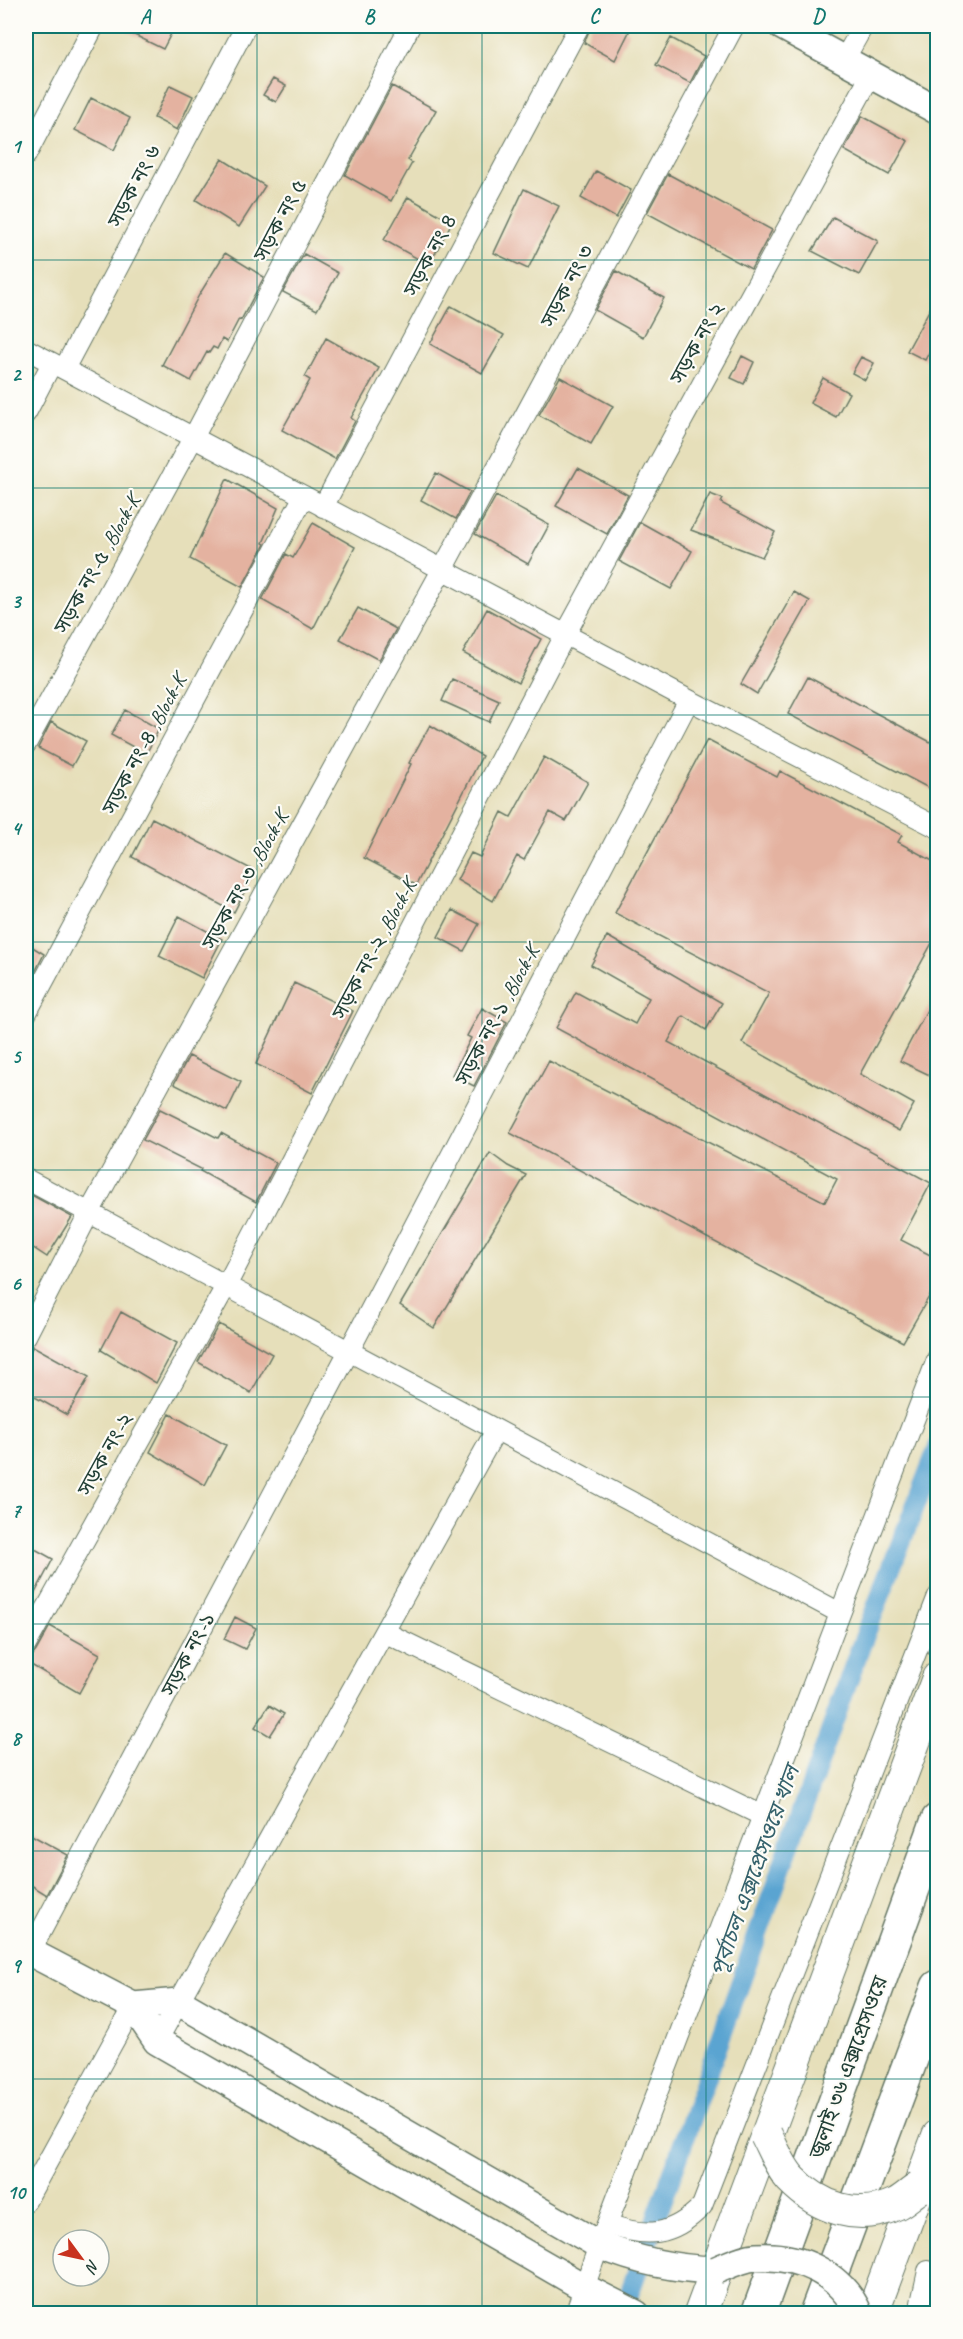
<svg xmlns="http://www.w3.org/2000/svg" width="963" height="2339" viewBox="0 0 963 2339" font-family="Caveat,'Noto Sans Bengali',sans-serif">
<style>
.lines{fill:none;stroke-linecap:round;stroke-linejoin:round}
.canal{stroke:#5aa4d1;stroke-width:20}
.building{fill:#e4b2a0}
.street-casing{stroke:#657663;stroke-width:22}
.secondary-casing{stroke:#657663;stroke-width:30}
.primary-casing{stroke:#657663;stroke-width:34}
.highway-casing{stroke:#657663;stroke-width:36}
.street{stroke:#fff;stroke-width:20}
.secondary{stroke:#fff;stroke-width:27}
.primary{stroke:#fff;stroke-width:32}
.highway{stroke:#fff;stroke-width:33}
.secondary-bridge-casing{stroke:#657663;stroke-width:30;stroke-linecap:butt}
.primary-bridge-casing{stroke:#657663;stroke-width:34;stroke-linecap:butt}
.secondary-bridge{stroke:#fff;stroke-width:27}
.primary-bridge{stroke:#fff;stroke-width:32}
.grid{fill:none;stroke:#0f766e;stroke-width:1.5;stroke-opacity:0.55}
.labels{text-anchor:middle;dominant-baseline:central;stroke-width:4.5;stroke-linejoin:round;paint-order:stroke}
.street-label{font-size:21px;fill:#1f3d34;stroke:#fdfcf7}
.water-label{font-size:22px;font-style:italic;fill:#34616b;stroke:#fdfcf7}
.neatline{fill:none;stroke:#0f766e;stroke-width:2}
.grid-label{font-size:20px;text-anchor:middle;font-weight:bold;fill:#0f766e}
</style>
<rect width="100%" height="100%" fill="#fdfcf7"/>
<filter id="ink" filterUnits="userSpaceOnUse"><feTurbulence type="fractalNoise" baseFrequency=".0167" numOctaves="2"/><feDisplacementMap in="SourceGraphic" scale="12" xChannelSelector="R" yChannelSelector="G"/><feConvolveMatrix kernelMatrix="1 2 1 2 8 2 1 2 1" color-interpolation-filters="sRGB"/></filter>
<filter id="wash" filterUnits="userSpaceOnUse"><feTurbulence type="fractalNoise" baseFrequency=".008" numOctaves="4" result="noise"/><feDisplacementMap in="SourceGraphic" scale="24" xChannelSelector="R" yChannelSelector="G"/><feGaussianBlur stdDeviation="1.35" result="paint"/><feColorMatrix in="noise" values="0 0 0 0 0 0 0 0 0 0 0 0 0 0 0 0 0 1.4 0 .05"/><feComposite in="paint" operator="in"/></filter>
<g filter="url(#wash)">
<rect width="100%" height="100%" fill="#e6dfba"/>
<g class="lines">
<!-- canal -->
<path class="canal" d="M 622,2314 L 859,1651 L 938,1447"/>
</g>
<g id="blocks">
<!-- building -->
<path class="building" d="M 116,26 L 175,26 L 163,49 Z
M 591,26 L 617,26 L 629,32 L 615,60 L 584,43 Z
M 671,38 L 704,56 L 690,83 L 656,65 Z
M 273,79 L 286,86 L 276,102 L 263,95 Z
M 170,85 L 193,96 L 177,130 L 154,118 Z
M 392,86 L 436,110 L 408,160 L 412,163 L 391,201 L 345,175 Z
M 91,98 L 130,118 L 114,150 L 75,130 Z
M 862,116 L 908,141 L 889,175 L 844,150 Z
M 222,159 L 265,186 L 239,227 L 196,200 Z
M 596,171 L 631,190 L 616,218 L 581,198 Z
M 668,174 L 772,230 L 751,269 L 647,213 Z
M 524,189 L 559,206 L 528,269 L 494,253 Z
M 408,197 L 452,222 L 429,265 L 384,240 Z
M 833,217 L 878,241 L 859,275 L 812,251 Z
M 225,253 L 264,277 L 241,320 L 239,319 L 227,342 L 222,339 L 217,349 L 213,347 L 209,353 L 207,352 L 191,381 L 162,365 L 199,295 Z
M 304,254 L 338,273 L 317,310 L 283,292 Z
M 616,271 L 664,298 L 643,337 L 595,310 Z
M 938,294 L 938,336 L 925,360 L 907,351 Z
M 451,306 L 504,335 L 482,373 L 430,344 Z
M 326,338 L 379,368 L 351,418 L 355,421 L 335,459 L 282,430 L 310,380 L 305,377 Z
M 742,356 L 754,362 L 744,384 L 731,378 Z
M 861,357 L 874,363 L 865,380 L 852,373 Z
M 560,377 L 613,406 L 591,444 L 539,415 Z
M 823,378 L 849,393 L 836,417 L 810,403 Z
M 578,468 L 628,495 L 607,534 L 556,506 Z
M 436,473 L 470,492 L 456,519 L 421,500 Z
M 227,479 L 278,508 L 263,543 L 265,544 L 242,587 L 190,559 Z
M 710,494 L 723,499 L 721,503 L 775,532 L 762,557 L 691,530 Z
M 496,496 L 549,525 L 528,564 L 475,534 Z
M 640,522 L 692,551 L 671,589 L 619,561 Z
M 313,523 L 355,547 L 313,629 L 262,600 L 286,554 L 293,558 Z
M 794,592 L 810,601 L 757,694 L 741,684 Z
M 358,608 L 396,629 L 379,660 L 340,639 Z
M 487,609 L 541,639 L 518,683 L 463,653 Z
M 808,677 L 938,746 L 938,793 L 788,714 Z
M 452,679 L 499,700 L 489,722 L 442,701 Z
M 125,710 L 159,729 L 146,754 L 111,735 Z
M 51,722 L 86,741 L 72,766 L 38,748 Z
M 430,725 L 482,756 L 416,885 L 364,858 L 411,764 L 409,763 Z
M 707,740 L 777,777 L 780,771 L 902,835 L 898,842 L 938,864 L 938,932 L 860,1074 L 914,1104 L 899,1131 L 742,1043 L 769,993 L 615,913 Z
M 544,757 L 588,782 L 566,821 L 550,812 L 524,860 L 517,856 L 493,901 L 457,880 L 471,853 L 480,857 L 502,812 L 511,817 Z
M 152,818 L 255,871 L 234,912 L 132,857 Z
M 452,910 L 479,924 L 464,951 L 438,937 Z
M 179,916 L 222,939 L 202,978 L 159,956 Z
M 607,936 L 722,1003 L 706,1030 L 684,1016 L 682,1017 L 668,1042 L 931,1183 L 901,1240 L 938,1259 L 938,1281 L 903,1342 L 510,1133 L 549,1061 L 825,1202 L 837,1179 L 556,1028 L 576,992 L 635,1024 L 649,998 L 591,965 Z
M 26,943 L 44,954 L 26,990 Z
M 294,983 L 353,1011 L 312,1093 L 256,1064 Z
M 938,989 L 938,1079 L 900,1061 Z
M 482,1008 L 507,1022 L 474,1086 L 452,1075 L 471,1038 L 467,1036 Z
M 189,1056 L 241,1082 L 227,1111 L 174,1084 Z
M 160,1109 L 218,1138 L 221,1133 L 276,1163 L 256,1202 L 200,1171 L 201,1169 L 143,1140 Z
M 490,1153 L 508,1166 L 526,1175 L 434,1328 L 400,1305 Z
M 26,1192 L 72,1217 L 47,1257 L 26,1243 Z
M 121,1312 L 177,1343 L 156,1383 L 101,1350 Z
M 219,1324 L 272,1354 L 251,1393 L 198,1362 Z
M 33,1346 L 89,1377 L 67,1415 L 26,1392 L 26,1358 Z
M 170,1414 L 226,1445 L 205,1485 L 150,1452 Z
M 26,1544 L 53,1559 L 26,1610 Z
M 235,1617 L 256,1628 L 245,1649 L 224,1639 Z
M 50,1626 L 100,1654 L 79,1693 L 26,1662 L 26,1657 L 32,1656 L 36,1651 Z
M 269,1705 L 284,1714 L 270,1736 L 255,1727 Z
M 26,1832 L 68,1855 L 47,1895 L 26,1882 Z"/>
</g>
</g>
<g filter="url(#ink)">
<use href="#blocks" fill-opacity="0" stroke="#657663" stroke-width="1.5"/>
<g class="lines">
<!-- street casing -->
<g class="street-casing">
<path id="street" d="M 844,60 L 863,26
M 26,155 L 94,26
M 26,349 L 689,700 L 938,828
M 64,369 L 246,26
M 26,413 L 52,363
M 323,507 L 579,26
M 26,744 L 193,438 L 410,26
M 26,1014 L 304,496
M 26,1179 L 840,1613
M 26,1336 L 89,1213 L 442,570 L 734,26
M 384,1632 L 763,1816
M 26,1645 L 226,1286 L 565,635 L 871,75
M 30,1952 L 349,1351 L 689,700
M 157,2041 L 496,1430
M 26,2201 L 133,2006
M 607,2224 C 646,2238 672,2237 702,2206 L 938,1596
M 575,2314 L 599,2245 L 938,1357
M 925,2314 L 921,2303 L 928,2271"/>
</g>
<!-- secondary casing -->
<g class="secondary-casing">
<path id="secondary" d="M 782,26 L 938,111
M 26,1950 L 133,2006 L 157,2041 L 585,2288 L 636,2314
M 133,2006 L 179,2002 L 599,2245 C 637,2261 674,2269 716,2270"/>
</g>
<!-- primary casing -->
<g class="primary-casing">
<path id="primary" d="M 700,2314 L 938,1678
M 872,2314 L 938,2136"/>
</g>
<!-- highway casing -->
<g class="highway-casing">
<path id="highway" d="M 758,2314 L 938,1820
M 816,2314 L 938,1987"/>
</g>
<!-- street -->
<use href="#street" class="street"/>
<!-- secondary -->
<use href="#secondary" class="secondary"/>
<!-- primary -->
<use href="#primary" class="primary"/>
<!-- highway -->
<use href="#highway" class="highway"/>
<!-- secondary-bridge casing -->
<g class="secondary-bridge-casing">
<path id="secondary-bridge" d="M 716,2270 C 728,2265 742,2258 756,2257 C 798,2254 841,2273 859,2314"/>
</g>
<!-- primary-bridge casing -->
<g class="primary-bridge-casing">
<path id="primary-bridge" d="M 766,2135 C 773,2149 780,2167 791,2179 C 819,2208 858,2222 896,2204 C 904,2200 911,2193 919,2188"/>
</g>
<!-- secondary-bridge -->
<use href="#secondary-bridge" class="secondary-bridge"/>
<!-- primary-bridge -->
<use href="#primary-bridge" class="primary-bridge"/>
</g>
</g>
<!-- grid -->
<path class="grid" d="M 257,26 L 257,2314M 482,26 L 482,2314M 706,26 L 706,2314M 26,260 L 938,260M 26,488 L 938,488M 26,715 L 938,715M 26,942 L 938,942M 26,1170 L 938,1170M 26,1397 L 938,1397M 26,1624 L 938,1624M 26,1851 L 938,1851M 26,2079 L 938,2079"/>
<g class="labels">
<!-- street labels -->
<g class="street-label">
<text transform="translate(134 186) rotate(-62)">সড়ক নং ৬</text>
<text transform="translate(280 220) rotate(-62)">সড়ক নং ৫</text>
<text transform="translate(430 255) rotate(-62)">সড়ক নং ৪</text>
<text transform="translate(567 286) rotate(-62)">সড়ক নং ৩</text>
<text transform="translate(697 343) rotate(-61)">সড়ক নং ২</text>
<text transform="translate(97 564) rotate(-61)">সড়ক নং-৫ ,Block-K</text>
<text transform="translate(144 744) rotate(-62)">সড়ক নং-৪ ,Block-K</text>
<text transform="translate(245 880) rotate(-61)">সড়ক নং-৩ ,Block-K</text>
<text transform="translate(374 949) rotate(-62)">সড়ক নং-২ ,Block-K</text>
<text transform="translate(497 1015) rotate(-62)">সড়ক নং-১ ,Block-K</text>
<text transform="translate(105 1454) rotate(-61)">সড়ক নং-২</text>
<text transform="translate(188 1654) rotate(-62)">সড়ক নং-১</text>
<text transform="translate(848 2067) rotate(-70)">জুলাই ৩৬ এক্সপ্রেসওয়ে</text>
</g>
<!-- water labels -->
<g class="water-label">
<text transform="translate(755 1871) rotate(-70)">পূর্বাচল এক্সপ্রেসওয়ে খাল</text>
</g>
</g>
<!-- margin -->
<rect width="963" height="2339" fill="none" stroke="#fdfcf7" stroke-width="66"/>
<!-- north arrow -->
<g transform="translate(81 2258) rotate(123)"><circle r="28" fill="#fdfcf7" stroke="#a4b0a9" stroke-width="1.5"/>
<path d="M0-4.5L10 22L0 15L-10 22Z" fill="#c8321e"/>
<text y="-9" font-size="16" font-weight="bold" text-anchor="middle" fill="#1f3d34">N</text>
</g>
<rect x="33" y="33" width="897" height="2273" class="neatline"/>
<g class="grid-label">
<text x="145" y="23">A</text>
<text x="369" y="23">B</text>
<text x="594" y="23">C</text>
<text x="818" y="23">D</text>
<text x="16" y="153">1</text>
<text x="16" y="381">2</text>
<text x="16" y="608">3</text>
<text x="16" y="835">4</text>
<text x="16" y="1063">5</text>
<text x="16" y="1290">6</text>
<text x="16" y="1517">7</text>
<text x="16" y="1745">8</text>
<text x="16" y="1972">9</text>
<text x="16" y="2199">10</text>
</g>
</svg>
